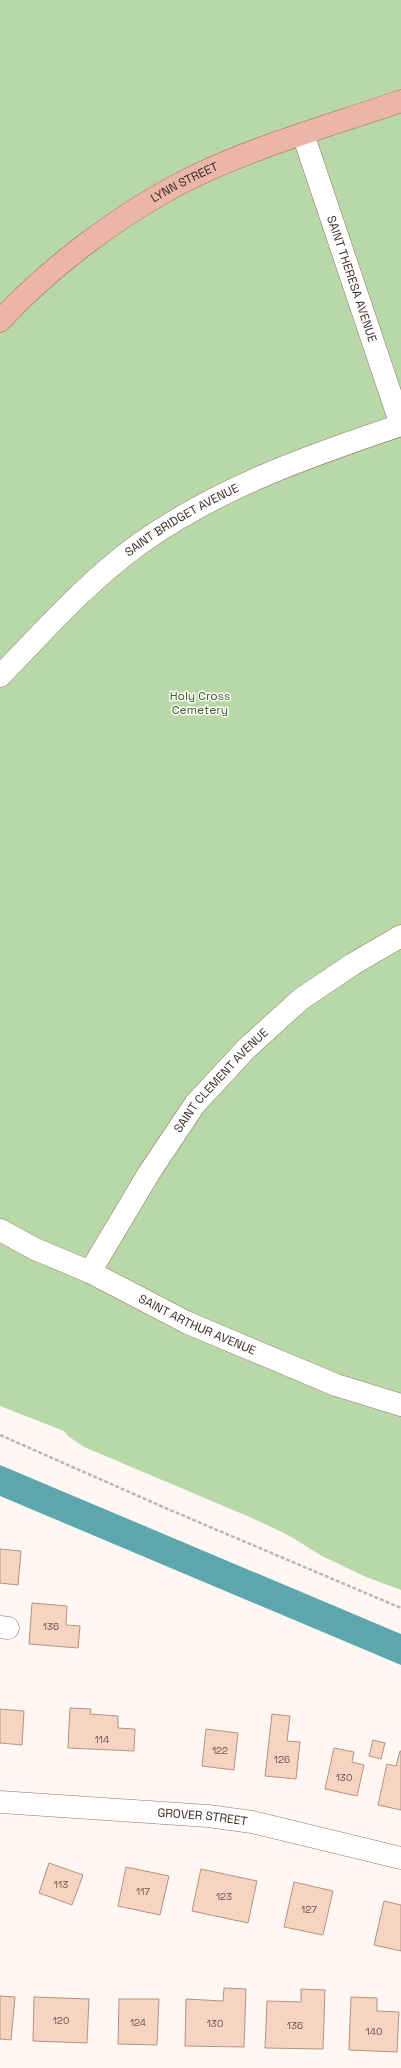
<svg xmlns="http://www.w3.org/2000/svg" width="401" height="2068" viewBox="0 0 401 2068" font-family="'Space Grotesk',sans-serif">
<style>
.green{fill:#b8d8a7}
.water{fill:#5ca7ac}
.building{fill:#f7d3c2;stroke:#b49383}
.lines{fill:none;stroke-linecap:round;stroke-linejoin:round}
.minor-casing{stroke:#947465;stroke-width:23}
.major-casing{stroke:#a56555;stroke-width:23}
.path{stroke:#beb5b0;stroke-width:2.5;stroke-dasharray:4 2;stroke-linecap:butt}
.minor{stroke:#fff;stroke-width:22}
.major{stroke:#ecb5a9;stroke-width:22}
.labels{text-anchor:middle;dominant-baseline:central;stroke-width:3;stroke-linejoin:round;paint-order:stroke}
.number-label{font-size:10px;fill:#68554c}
.street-label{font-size:12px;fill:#392b25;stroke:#fff}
.park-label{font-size:12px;fill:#365d1a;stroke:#fff}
</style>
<rect width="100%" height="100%" fill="#fef7f3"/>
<!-- green -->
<path class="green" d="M 0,0 L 401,0 L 401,1590 L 366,1577 L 322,1556 L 288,1535 L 252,1518 L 84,1447 L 68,1436 L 64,1431 L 0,1406 Z"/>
<!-- water -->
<path class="water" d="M 0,1465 L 401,1634 L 401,1665 L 0,1496 Z"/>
<!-- building -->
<path class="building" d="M 0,1549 L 21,1551 L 18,1585 L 0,1583 Z
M 32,1603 L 67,1606 L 66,1625 L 80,1626 L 78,1648 L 29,1644 Z
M 70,1708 L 91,1709 L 90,1714 L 118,1716 L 118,1728 L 135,1729 L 134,1751 L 68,1748 Z
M 0,1709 L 24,1711 L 22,1745 L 0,1743 Z
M 272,1714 L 290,1716 L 287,1741 L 300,1742 L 296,1779 L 265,1776 Z
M 206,1729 L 238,1733 L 234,1770 L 202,1766 Z
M 373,1740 L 385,1743 L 381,1759 L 369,1756 Z
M 334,1748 L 354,1752 L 352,1762 L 364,1765 L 357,1796 L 325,1789 Z
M 400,1751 L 401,1751 L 401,1810 L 378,1805 L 387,1764 L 396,1766 Z
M 49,1863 L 83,1875 L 72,1905 L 39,1893 Z
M 126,1867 L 169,1876 L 160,1915 L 118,1906 Z
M 201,1869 L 257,1881 L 248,1923 L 192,1911 Z
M 294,1882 L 333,1891 L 323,1935 L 284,1927 Z
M 384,1901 L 401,1905 L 401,1951 L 374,1945 Z
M 224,1988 L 246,1989 L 244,2047 L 185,2046 L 186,1999 L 223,2001 Z
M 301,1989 L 325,1990 L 323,2049 L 265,2048 L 267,2001 L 301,2002 Z
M 0,1996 L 15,1997 L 11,2040 L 0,2039 Z
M 34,1997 L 89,1999 L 87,2043 L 33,2041 Z
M 351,1997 L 377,1998 L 377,2011 L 399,2012 L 397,2052 L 349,2050 Z
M 119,1999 L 159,1999 L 157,2045 L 118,2044 Z"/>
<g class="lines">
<!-- minor casing -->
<g class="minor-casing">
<g id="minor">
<path id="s1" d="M 303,134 L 401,425"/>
<path id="s2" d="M 0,676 C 44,631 87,582 138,545 C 217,488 309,456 401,425"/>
<path id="s3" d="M 0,1230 L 35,1249 L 90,1272 L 188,1323 L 336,1385 L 401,1405"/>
<path id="s4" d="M 90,1272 L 149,1173 L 195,1104 L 246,1049 L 301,999 L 353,964 L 401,936"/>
<path d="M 0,1627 L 8,1628"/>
<path id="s5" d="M 0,1802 L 208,1816 L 252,1822 L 401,1858"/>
</g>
</g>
<!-- major casing -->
<g class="major-casing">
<g id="major">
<path id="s6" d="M 0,321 C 49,268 114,219 177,185 C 248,148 326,127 401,101"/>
</g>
</g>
<!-- path -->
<path class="path" d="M 0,1435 L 170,1510 L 401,1608"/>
<!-- minor -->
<use href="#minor" class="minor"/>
<!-- major -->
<use href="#major" class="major"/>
</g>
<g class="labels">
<!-- number labels -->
<g class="number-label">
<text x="51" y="1626">136</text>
<text x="102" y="1739">114</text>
<text x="220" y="1750">122</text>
<text x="282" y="1759">126</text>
<text x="344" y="1777">130</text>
<text x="61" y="1884">113</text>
<text x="143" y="1891">117</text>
<text x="224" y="1896">123</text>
<text x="309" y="1909">127</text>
<text x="61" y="2020">120</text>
<text x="138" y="2022">124</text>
<text x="215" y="2023">130</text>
<text x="295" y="2025">136</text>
<text x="374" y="2031">140</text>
</g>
<!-- street labels -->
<g class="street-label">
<text stroke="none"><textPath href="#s6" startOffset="232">LYNN STREET</textPath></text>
<text stroke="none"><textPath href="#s1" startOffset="153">SAINT THERESA AVENUE</textPath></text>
<text stroke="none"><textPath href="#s2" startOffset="241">SAINT BRIDGET AVENUE</textPath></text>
<text stroke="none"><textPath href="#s4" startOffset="233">SAINT CLEMENT AVENUE</textPath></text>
<text stroke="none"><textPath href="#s3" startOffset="219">SAINT ARTHUR AVENUE</textPath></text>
<text stroke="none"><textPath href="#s5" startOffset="203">GROVER STREET</textPath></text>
</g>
<!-- park labels -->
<g class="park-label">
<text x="200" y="696">Holy Cross<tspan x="200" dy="14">Cemetery</tspan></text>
</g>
</g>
</svg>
